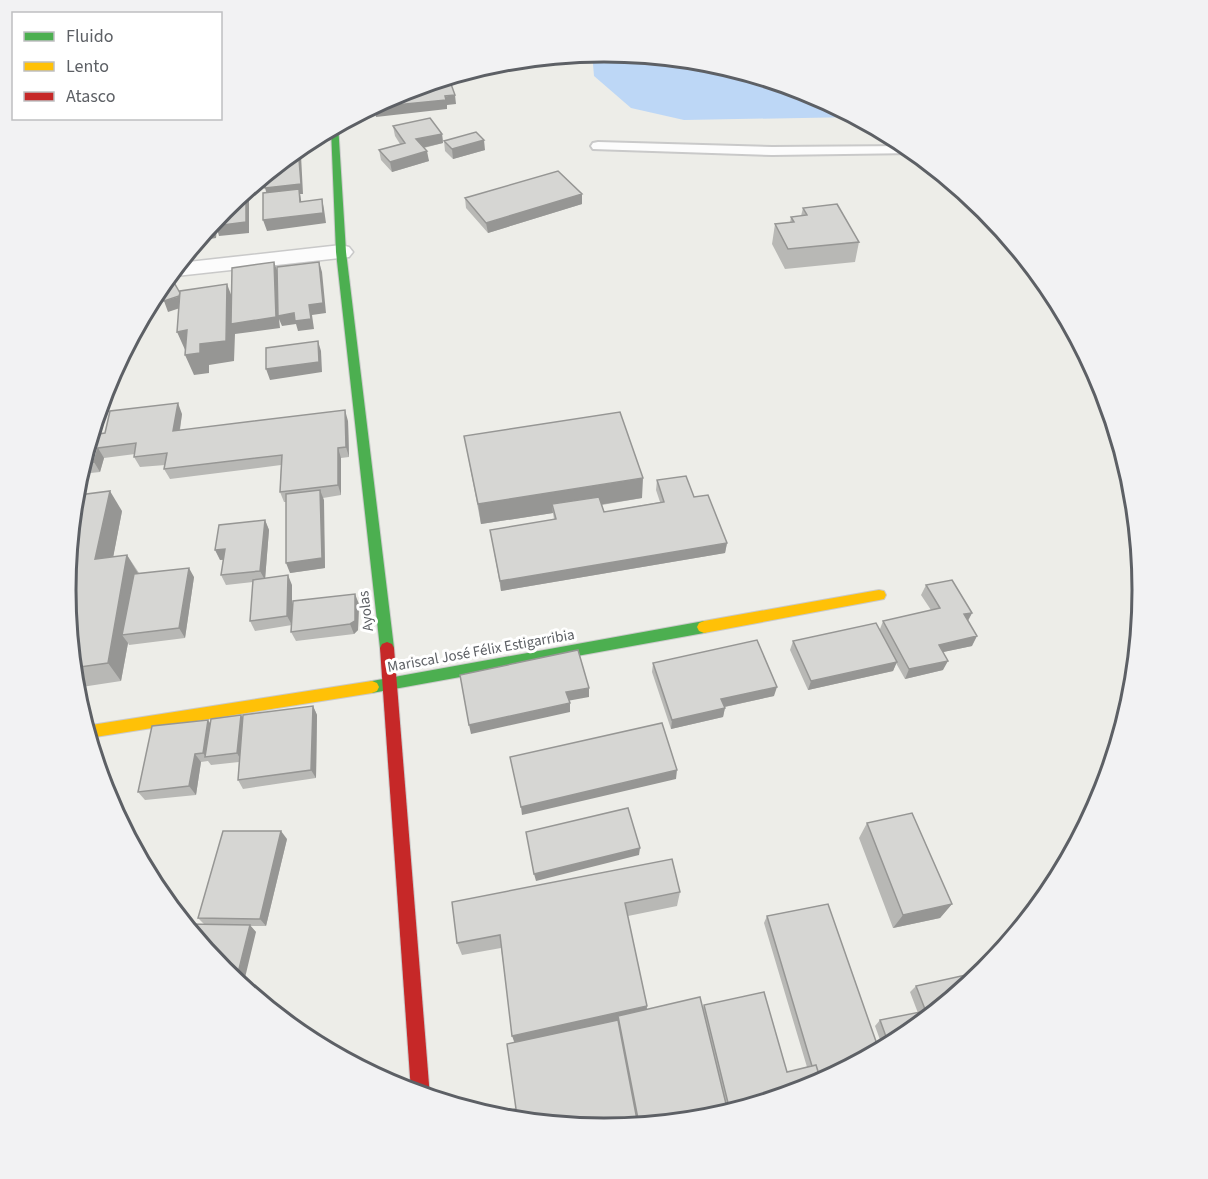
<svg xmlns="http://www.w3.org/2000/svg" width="1208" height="1179" viewBox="0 0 1208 1179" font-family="'Source Sans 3',sans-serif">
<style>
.water{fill:#bdd7f6}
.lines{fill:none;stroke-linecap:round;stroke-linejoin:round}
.lane-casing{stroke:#c9c9c9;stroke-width:4}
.street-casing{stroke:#c9c9c9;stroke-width:3}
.fast-casing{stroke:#cacaca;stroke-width:2}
.slow-casing{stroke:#cacaca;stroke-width:2}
.jam-casing{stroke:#cacaca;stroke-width:2}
.lane{fill:#fcfcfc;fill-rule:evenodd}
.street{fill:#fcfcfc;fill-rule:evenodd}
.fast{fill:#4caf50;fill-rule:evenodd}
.slow{fill:#ffc107;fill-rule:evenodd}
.jam{fill:#c62828;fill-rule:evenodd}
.wall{fill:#b8b8b5}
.shaded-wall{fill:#969694}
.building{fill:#d6d6d3;stroke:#969694;stroke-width:1.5}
.labels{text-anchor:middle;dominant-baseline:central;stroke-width:6;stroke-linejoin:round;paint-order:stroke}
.street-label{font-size:15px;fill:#5d6065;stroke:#fff}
.rim{fill:none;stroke:#5d6065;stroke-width:3}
</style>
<rect width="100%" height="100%" fill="#edede8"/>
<!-- water -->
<path class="water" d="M 604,51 L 709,61 L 810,92 L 856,117 L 684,120 L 631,108 L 594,76 L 592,52 Z"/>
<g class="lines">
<!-- lane casing -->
<g class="lane-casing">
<path id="lane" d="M 598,142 L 772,147 L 908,146 L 917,153 L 772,155 L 593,149 L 591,146 L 593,143 Z"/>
</g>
<!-- street casing -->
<g class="street-casing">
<path id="street" d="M 341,245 L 349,247 L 353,252 L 349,257 L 167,277 L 179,263 Z"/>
</g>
<!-- fast casing -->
<g class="fast-casing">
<path id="fast" d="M 338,124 L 346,252 L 394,648 L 392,652 L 387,654 L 382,652 L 380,648 L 336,252 L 331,128 Z
M 704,621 L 709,623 L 711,627 L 709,631 L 704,633 L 372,693 L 367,691 L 365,687 L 367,683 L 372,681 Z"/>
</g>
<!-- slow casing -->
<g class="slow-casing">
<path id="slow" d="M 879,590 L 884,591 L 886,595 L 884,599 L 879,600 L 704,633 L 699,631 L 697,627 L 699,623 L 704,621 Z
M 372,681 L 377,683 L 379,687 L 377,691 L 372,693 L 89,738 L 85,726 Z"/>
</g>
<!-- jam casing -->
<g class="jam-casing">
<path id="jam" d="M 387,642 L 392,644 L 394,648 L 430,1097 L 411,1091 L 380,648 L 382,644 Z"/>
</g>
<!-- lane -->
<use href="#lane" class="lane"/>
<!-- street -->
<use href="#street" class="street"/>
<!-- fast -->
<use href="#fast" class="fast"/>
<!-- slow -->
<use href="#slow" class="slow"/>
<!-- jam -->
<use href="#jam" class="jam"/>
</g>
<!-- wall -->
<path class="wall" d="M 393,126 L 442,134 L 443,143 L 424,148 L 429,161 L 392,172 L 381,160 L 379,150 L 400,144 L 395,136 Z
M 444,141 L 485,150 L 453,159 L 445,151 Z
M 582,194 L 582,204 L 488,233 L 466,208 L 465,198 Z
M 803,208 L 859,242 L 855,262 L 785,269 L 772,244 L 775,224 L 790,223 L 791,217 L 801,216 Z
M 182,414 L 180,430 L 348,421 L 349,457 L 341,458 L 341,495 L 323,498 L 325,568 L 290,573 L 286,502 L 284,502 L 280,492 L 281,465 L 170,479 L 164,469 L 165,465 L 140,467 L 134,457 L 135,454 L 104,458 L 100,472 L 81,474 L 80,472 L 91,435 L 105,433 Z
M 464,436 L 642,498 L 602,505 L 604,512 L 660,502 L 656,490 L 657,480 L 694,497 L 727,543 L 725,553 L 501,591 L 492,540 L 554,519 L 553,513 L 481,524 Z
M 122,511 L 113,557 L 127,555 L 139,573 L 194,577 L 185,638 L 129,645 L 128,643 L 121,681 L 75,688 L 66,589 Z
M 265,520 L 269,530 L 265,579 L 292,585 L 292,623 L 359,604 L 358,630 L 354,634 L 296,641 L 291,632 L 292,625 L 255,631 L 250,621 L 253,582 L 226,585 L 221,575 L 223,560 L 220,560 Z
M 926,585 L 972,613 L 968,621 L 972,646 L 943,652 L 943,670 L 905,679 L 896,663 L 893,671 L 808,690 L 790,650 L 793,641 L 880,629 L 883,621 L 931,610 L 921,595 Z
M 653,663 L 774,696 L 725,707 L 723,717 L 671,729 L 652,672 Z
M 313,706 L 317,715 L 316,778 L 243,789 L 238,780 L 239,762 L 211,765 L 208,761 L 201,762 L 196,795 L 145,800 L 138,792 L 211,724 Z
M 867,823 L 952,904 L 940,918 L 893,928 L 859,838 Z
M 287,839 L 266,926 L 250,926 L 256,932 L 205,925 L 198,918 Z
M 680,892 L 677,906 L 628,916 L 647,1009 L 703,1008 L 704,1005 L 787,1072 L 807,1067 L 764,923 L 767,916 L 828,904 L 810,1087 L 709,1118 L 604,1128 L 516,1109 L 514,1042 L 501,948 L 462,955 L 457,943 L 452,902 Z
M 984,971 L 903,1037 L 883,1048 L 875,1026 L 880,1020 L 918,1013 L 910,992 L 916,986 Z"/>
<!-- shaded-wall -->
<path class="shaded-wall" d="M 455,95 L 456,104 L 447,105 L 447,109 L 376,117 L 375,107 Z
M 331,128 L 332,140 L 303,143 L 305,142 Z
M 442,134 L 443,143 L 417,149 L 416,139 Z
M 484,140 L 485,150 L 453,159 L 452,149 Z
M 299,147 L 301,155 L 303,194 L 300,194 L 303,212 L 268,198 L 265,188 Z
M 427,151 L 429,161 L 392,172 L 390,162 Z
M 246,190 L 249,199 L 249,233 L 219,236 L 217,229 L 216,238 L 197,241 L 217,216 Z
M 582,194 L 582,204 L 488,233 L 486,223 Z
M 322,199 L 324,209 L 326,223 L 267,231 L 263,220 Z
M 274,262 L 278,273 L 309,305 L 319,262 L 322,272 L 326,313 L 312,315 L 314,329 L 298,331 L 296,324 L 282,326 L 279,319 L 280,328 L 235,334 L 234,361 L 209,365 L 209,373 L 194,375 L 185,355 L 200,344 L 227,284 L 235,305 Z
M 155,292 L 157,292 L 161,302 L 148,307 Z
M 181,296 L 186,306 L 168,312 L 164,301 Z
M 187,330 L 186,352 L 177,332 Z
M 318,341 L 321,351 L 322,372 L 270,380 L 266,369 Z
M 178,403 L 182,414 L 178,441 L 173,431 Z
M 345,410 L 348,421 L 349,457 L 346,447 Z
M 98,448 L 104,458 L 100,472 L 94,462 Z
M 338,448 L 341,458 L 341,495 L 338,485 Z
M 643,478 L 642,498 L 554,512 L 552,504 L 553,513 L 481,524 L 478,504 Z
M 320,490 L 324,500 L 325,568 L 290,573 L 286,563 Z
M 110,491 L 122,511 L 109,579 L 95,559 Z
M 265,520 L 269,530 L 265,580 L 260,571 Z
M 727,543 L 725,553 L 501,591 L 500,581 Z
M 225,549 L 230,559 L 220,560 L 215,550 Z
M 127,555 L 139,575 L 122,635 L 128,643 L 121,681 L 108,663 Z
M 189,568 L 194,577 L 185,638 L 179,628 Z
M 288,575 L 292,585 L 292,625 L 287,616 Z
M 355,594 L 359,604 L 358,630 L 354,634 L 350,624 Z
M 972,613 L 967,622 L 964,614 Z
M 977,636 L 972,646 L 934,654 L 939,645 Z
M 948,661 L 943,670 L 905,679 L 909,669 Z
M 897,662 L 893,671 L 808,690 L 811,681 Z
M 777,687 L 774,696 L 719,708 L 721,699 Z
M 589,688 L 589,697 L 567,701 L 566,692 Z
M 570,703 L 570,712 L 471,734 L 469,725 Z
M 313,706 L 317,715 L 316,778 L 311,770 Z
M 725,708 L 723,717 L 671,729 L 672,720 Z
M 241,715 L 247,724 L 242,762 L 237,753 Z
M 208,720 L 214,729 L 206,757 L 203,753 Z
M 195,754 L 201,762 L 196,795 L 189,786 Z
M 677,770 L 676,779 L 522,815 L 521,807 Z
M 281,831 L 287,839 L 266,926 L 260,919 Z
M 640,848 L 639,855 L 536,881 L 534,874 Z
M 952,904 L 940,918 L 893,928 L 903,915 Z
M 250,925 L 256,932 L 243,986 L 236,981 Z
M 647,1006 L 646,1017 L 618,1016 L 618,1023 L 516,1046 L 512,1036 Z"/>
<!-- building -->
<path class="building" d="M 439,80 L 440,85 L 451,84 L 455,95 L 445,96 L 446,100 L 375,107 L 374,105 L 398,92 Z
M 430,118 L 442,134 L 416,139 L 427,151 L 390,162 L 379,150 L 405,143 L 393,126 Z
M 476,132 L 484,140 L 452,149 L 444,141 Z
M 298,147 L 301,184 L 265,188 L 264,175 Z
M 558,171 L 582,194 L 486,223 L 465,198 Z
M 299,189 L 300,202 L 322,199 L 323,213 L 263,220 L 263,193 Z
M 246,190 L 246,222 L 215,226 L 216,218 L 223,208 Z
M 837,204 L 859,242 L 788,249 L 775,224 L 794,222 L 791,217 L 807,215 L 803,208 Z
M 213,221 L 212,228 L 207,229 Z
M 274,262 L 276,317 L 231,324 L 232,268 Z
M 319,262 L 323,303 L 309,305 L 311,319 L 295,321 L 294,313 L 278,316 L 277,267 Z
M 172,279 L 180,293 L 179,296 L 164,301 L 157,289 L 163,282 Z
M 227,284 L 226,341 L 200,344 L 200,353 L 185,355 L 187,330 L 177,332 L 180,291 Z
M 318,341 L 319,362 L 266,369 L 266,348 Z
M 178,403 L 173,431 L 345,410 L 346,447 L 338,448 L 338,485 L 280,492 L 282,455 L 164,469 L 167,453 L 134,457 L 136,443 L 98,448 L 94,462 L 82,463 L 91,435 L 105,433 L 110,411 Z
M 620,412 L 643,478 L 478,504 L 464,436 Z
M 686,476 L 694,497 L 708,495 L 727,543 L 500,581 L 490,530 L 556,519 L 552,504 L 599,497 L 604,512 L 664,502 L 657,480 Z
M 320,490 L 322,558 L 286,563 L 286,494 Z
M 110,491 L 95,559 L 127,555 L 108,663 L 73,668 L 66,589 L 72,526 L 79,495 Z
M 265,520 L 260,571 L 221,575 L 225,549 L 215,550 L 219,525 Z
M 189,568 L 179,628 L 122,635 L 134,574 Z
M 288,575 L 287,616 L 250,621 L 253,580 Z
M 952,580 L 972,613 L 964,614 L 977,636 L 939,645 L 948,661 L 909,669 L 883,621 L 940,608 L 926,585 Z
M 355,594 L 355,621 L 350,624 L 291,632 L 293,601 Z
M 876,623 L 897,662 L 811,681 L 793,641 Z
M 757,640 L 777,687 L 721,699 L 725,708 L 672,720 L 653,663 Z
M 578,650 L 589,688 L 566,692 L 570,703 L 469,725 L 460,675 Z
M 313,706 L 311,770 L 238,780 L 243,715 Z
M 241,715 L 237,753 L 205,757 L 211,719 Z
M 208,720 L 203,753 L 195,754 L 189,786 L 138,792 L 152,726 Z
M 662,723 L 677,770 L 521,807 L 510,757 Z
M 628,808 L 640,848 L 534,874 L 526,832 Z
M 912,813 L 952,904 L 903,915 L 867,823 Z
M 223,831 L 281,831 L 260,919 L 198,918 Z
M 672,859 L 680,892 L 625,903 L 647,1006 L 512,1036 L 500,935 L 457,943 L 452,902 Z
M 828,904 L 879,1050 L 821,1081 L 816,1065 L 812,1066 L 767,916 Z
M 186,924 L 250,925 L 236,981 L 223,970 Z
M 984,971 L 928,1017 L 916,986 Z
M 764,992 L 787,1072 L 816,1065 L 821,1081 L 810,1087 L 730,1111 L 704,1005 Z
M 700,997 L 728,1112 L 709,1118 L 639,1124 L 618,1016 Z
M 920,1012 L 923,1021 L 903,1037 L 889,1045 L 880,1020 Z
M 618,1020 L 638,1125 L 604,1128 L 499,1118 L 490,1115 L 516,1109 L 507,1044 Z"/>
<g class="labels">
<!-- street labels -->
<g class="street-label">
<text transform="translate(366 611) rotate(-97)">Ayolas</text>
<text transform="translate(481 651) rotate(-10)">Mariscal José Félix Estigarribia</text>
</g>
</g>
<!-- crop -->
<path d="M0 0H1208V1179H0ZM76 590a528 528 0 1 1 1056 0a528 528 0 1 1-1056 0Z" fill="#f2f2f3" fill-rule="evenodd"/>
<path class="rim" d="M76 590a528 528 0 1 1 1056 0a528 528 0 1 1-1056 0Z"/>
<!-- legend -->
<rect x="12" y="12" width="210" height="108" fill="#ffffff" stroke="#bebfc1" stroke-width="1.5"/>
<rect x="24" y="32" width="30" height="9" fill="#4caf50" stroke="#bebfc1" stroke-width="1.5"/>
<text x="66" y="42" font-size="18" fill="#5d6065">Fluido</text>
<rect x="24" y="62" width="30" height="9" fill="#ffc107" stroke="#bebfc1" stroke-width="1.5"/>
<text x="66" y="72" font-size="18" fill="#5d6065">Lento</text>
<rect x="24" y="92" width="30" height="9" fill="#c62828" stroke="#bebfc1" stroke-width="1.5"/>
<text x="66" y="102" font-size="18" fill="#5d6065">Atasco</text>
</svg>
